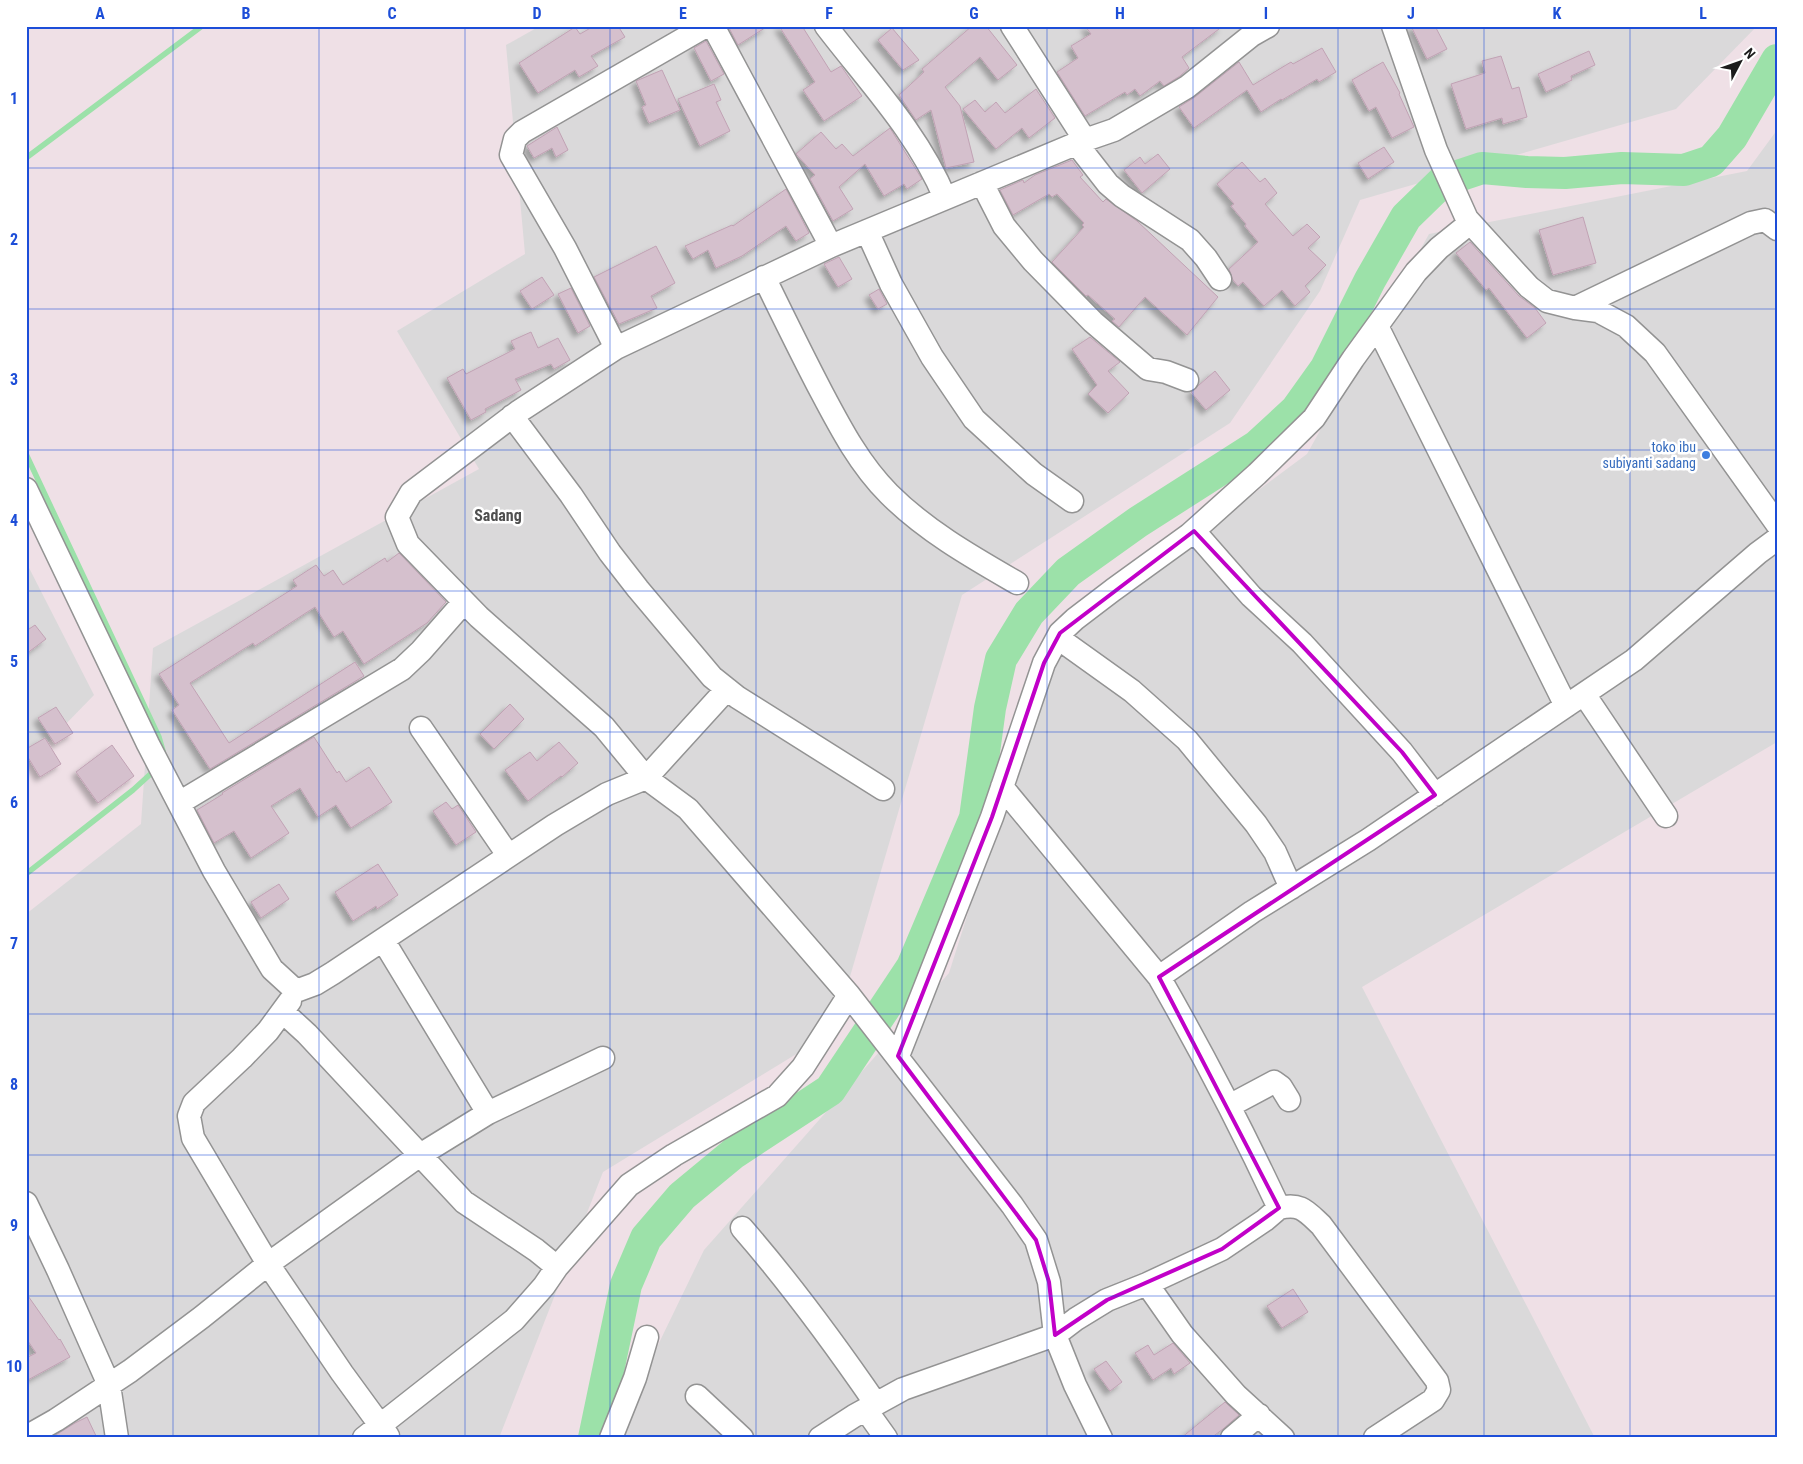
<svg xmlns="http://www.w3.org/2000/svg" width="1803" height="1464" viewBox="0 0 1803 1464" font-family="'Roboto Condensed',sans-serif">
<style>
.residential{fill:#dad9da}
.lines{fill:none;stroke-linecap:round;stroke-linejoin:round}
.stream{stroke:#9ce1a9;stroke-width:5.5}
.river{stroke:#9ce1a9;stroke-width:32}
.building{fill:#d5c0cd;stroke:#c1a2b4;filter:url(#shadow)}
.street-casing{stroke:#939393;stroke-width:25}
.street{stroke:#fff;stroke-width:22}
.marked{fill:none;stroke:#c100c8;stroke-width:4;stroke-linejoin:round}
.grid{fill:none;stroke:#1d4ed8;stroke-width:1;stroke-opacity:0.55}
.shop-dot{fill:#3f7fe0;stroke:#fff;stroke-width:2}
.labels{text-anchor:middle;dominant-baseline:central;stroke-width:5;stroke-linejoin:round;paint-order:stroke}
.shop-label{font-size:14px;fill:#366cbe;stroke:#fff;text-anchor:end}
.quarter-label{font-size:16px;font-weight:bold;fill:#4f4f4f;stroke:#fff}
.neatline{fill:none;stroke:#1d4ed8;stroke-width:2}
.grid-label{font-size:16px;text-anchor:middle;font-weight:bold;fill:#1d4ed8}
</style>
<defs>
<filter id="shadow"><feDropShadow dx="-4.5" dy="4.5" stdDeviation="2.5" flood-color="#0004"/></filter>
</defs>
<rect width="100%" height="100%" fill="#efe0e6"/>
<!-- residential -->
<path class="residential" d="M 540,26 L 1757,26 L 1676,109 L 1360,200 L 1320,291 L 1230,423 L 962,595 L 834,1031 L 603,1172 L 499,1438 L 26,1438 L 26,914 L 141,824 L 153,648 L 479,469 L 397,331 L 525,254 L 506,45 Z
M 1777,130 L 1777,742 L 1362,987 L 1595,1438 L 613,1438 L 704,1250 L 949,973 L 1054,642 L 1307,454 L 1429,234 L 1747,171 Z
M 26,562 L 94,695 L 26,765 Z"/>
<g class="lines">
<!-- stream -->
<path class="stream" d="M 26,158 L 202,26
M 26,454 L 159,737 L 163,751
M 26,874 L 133,790 L 156,769"/>
<!-- river -->
<path class="river" d="M 594,1438 L 626,1285 L 646,1238 L 682,1196 L 734,1153 L 830,1090 L 912,967 L 975,818 L 990,708 L 1001,659 L 1029,613 L 1068,572 L 1138,522 L 1257,446 L 1296,410 L 1326,368 L 1370,280 L 1406,217 L 1443,181 L 1482,168 L 1527,172 L 1565,173 L 1622,168 L 1684,170 L 1711,161 L 1732,137 L 1777,60"/>
</g>
<!-- building -->
<path class="building" d="M 594,26 L 618,26 L 625,37 L 591,56 L 598,66 L 579,77 L 575,70 L 538,93 L 519,63 L 575,27 L 580,34 Z
M 728,26 L 768,26 L 738,45 Z
M 779,26 L 802,26 L 831,72 L 841,66 L 862,96 L 824,121 L 803,90 L 815,82 Z
M 972,26 L 986,26 L 1017,65 L 998,80 L 980,57 L 945,87 L 960,106 L 974,162 L 946,168 L 931,110 L 916,120 L 899,95 L 924,72 L 922,69 Z
M 1085,26 L 1223,26 L 1182,57 L 1189,68 L 1180,76 L 1164,86 L 1160,81 L 1140,96 L 1135,89 L 1127,95 L 1125,92 L 1085,116 L 1057,72 L 1078,58 L 1071,46 L 1091,34 Z
M 1411,26 L 1435,26 L 1447,49 L 1427,59 Z
M 892,28 L 919,60 L 903,70 L 878,40 Z
M 706,41 L 724,74 L 711,81 L 694,48 Z
M 1322,48 L 1336,72 L 1319,82 L 1317,79 L 1282,100 L 1281,99 L 1261,112 L 1247,90 L 1194,128 L 1179,107 L 1195,97 L 1239,62 L 1253,85 L 1291,62 L 1293,64 Z
M 1589,51 L 1595,65 L 1571,76 L 1572,80 L 1546,92 L 1538,74 Z
M 1501,56 L 1512,89 L 1519,87 L 1527,117 L 1503,124 L 1502,118 L 1466,129 L 1451,84 L 1485,73 L 1482,61 Z
M 1383,62 L 1400,93 L 1399,94 L 1414,127 L 1392,138 L 1376,107 L 1369,111 L 1352,80 Z
M 662,70 L 680,110 L 649,123 L 642,107 L 646,105 L 636,81 Z
M 714,84 L 721,100 L 716,102 L 730,131 L 700,146 L 678,99 Z
M 1036,89 L 1055,118 L 1029,138 L 1022,128 L 996,149 L 963,109 L 975,100 L 985,112 L 996,102 L 1005,113 Z
M 557,127 L 568,150 L 556,157 L 552,148 L 534,158 L 527,146 Z
M 890,128 L 922,179 L 907,189 L 904,184 L 884,196 L 865,164 L 839,187 L 853,209 L 833,221 L 810,179 L 815,175 L 796,154 L 821,132 L 836,149 L 842,144 L 853,156 Z
M 1384,147 L 1394,162 L 1368,179 L 1358,163 Z
M 1158,154 L 1170,169 L 1142,193 L 1124,170 L 1140,157 L 1145,164 Z
M 1072,160 L 1083,175 L 1080,177 L 1103,202 L 1106,199 L 1137,221 L 1218,297 L 1187,335 L 1145,297 L 1119,327 L 1112,321 L 1115,319 L 1088,295 L 1086,296 L 1052,262 L 1084,227 L 1082,225 L 1084,223 L 1057,194 L 1052,197 L 1049,194 L 1013,215 L 1000,190 L 1023,180 L 1024,183 L 1035,175 Z
M 1242,162 L 1260,182 L 1265,178 L 1277,193 L 1265,204 L 1293,236 L 1307,224 L 1320,237 L 1308,248 L 1326,265 L 1305,286 L 1310,292 L 1295,306 L 1282,290 L 1264,306 L 1243,282 L 1238,286 L 1233,280 L 1229,269 L 1258,242 L 1245,226 L 1246,224 L 1231,206 L 1234,204 L 1217,184 Z
M 786,189 L 809,233 L 796,241 L 786,226 L 742,256 L 716,268 L 708,250 L 693,259 L 685,246 L 732,225 L 733,226 Z
M 1583,217 L 1596,263 L 1553,275 L 1539,230 Z
M 1470,242 L 1519,296 L 1535,308 L 1546,323 L 1527,338 L 1489,288 L 1486,290 L 1456,253 Z
M 656,246 L 675,283 L 651,296 L 657,308 L 619,324 L 594,277 Z
M 839,257 L 852,279 L 838,287 L 824,264 Z
M 542,277 L 554,295 L 532,309 L 520,291 Z
M 571,288 L 590,326 L 578,333 L 558,294 Z
M 879,289 L 887,304 L 878,309 L 869,295 Z
M 531,332 L 538,348 L 558,338 L 570,360 L 554,369 L 551,364 L 515,379 L 521,390 L 485,409 L 486,412 L 471,420 L 447,378 L 463,369 L 466,374 L 515,349 L 511,341 Z
M 1090,337 L 1120,362 L 1108,371 L 1129,393 L 1108,413 L 1088,394 L 1097,385 L 1072,349 Z
M 1215,371 L 1230,390 L 1206,410 L 1191,392 Z
M 399,553 L 446,602 L 427,623 L 364,664 L 343,631 L 334,637 L 315,607 L 255,646 L 253,643 L 190,683 L 229,743 L 355,662 L 364,676 L 210,769 L 172,710 L 179,705 L 159,674 L 297,586 L 293,580 L 316,565 L 324,576 L 333,570 L 343,585 L 385,558 L 387,562 Z
M 35,625 L 46,639 L 26,654 L 26,631 Z
M 510,704 L 524,719 L 494,749 L 480,734 Z
M 56,707 L 73,733 L 55,744 L 38,718 Z
M 314,737 L 337,773 L 339,771 L 346,782 L 369,767 L 392,802 L 351,828 L 336,805 L 318,817 L 300,788 L 271,806 L 289,833 L 251,858 L 234,831 L 214,843 L 197,810 L 223,794 L 222,793 Z
M 45,738 L 61,764 L 40,777 L 26,754 L 26,749 Z
M 559,742 L 578,763 L 562,777 L 561,776 L 528,801 L 505,770 L 530,752 L 537,761 Z
M 112,745 L 134,776 L 98,803 L 76,772 Z
M 446,802 L 452,809 L 458,805 L 476,832 L 456,845 L 433,811 Z
M 378,864 L 398,895 L 377,909 L 376,906 L 353,921 L 335,892 Z
M 279,884 L 289,899 L 261,918 L 251,902 Z
M 1293,1289 L 1308,1312 L 1282,1328 L 1267,1306 Z
M 26,1293 L 59,1340 L 60,1339 L 70,1357 L 26,1381 L 26,1358 L 36,1353 L 26,1338 Z
M 1173,1343 L 1190,1363 L 1174,1374 L 1171,1368 L 1153,1380 L 1135,1353 L 1148,1345 L 1154,1355 Z
M 1106,1361 L 1122,1382 L 1110,1391 L 1094,1369 Z
M 1225,1402 L 1239,1415 L 1223,1429 L 1211,1438 L 1181,1438 Z
M 87,1417 L 97,1438 L 51,1438 L 75,1423 Z"/>
<g class="lines">
<!-- street casing -->
<g class="street-casing">
<path id="street" d="M 706,26 L 522,132 L 515,139 L 511,155 L 565,248 L 616,348 L 518,412 L 411,493 L 397,517 L 408,544 L 479,617 L 604,727 L 646,778 L 727,689
M 713,26 L 831,246 L 1085,140
M 826,26 C 868,81 918,133 945,198
M 1012,26 L 1085,140 L 1114,130 L 1187,87 L 1252,35 L 1268,26
M 1393,26 L 1436,150 L 1467,219 L 1529,287 L 1547,301 L 1575,308 L 1598,311 L 1626,326 L 1655,353 L 1777,524
M 1076,143 L 1108,184 L 1122,196 L 1190,240 L 1206,258 L 1220,279
M 982,183 L 1004,226 L 1033,261 L 1093,322 L 1148,369 L 1166,372 L 1187,380
M 867,231 L 891,284 L 932,357 L 974,419 L 1034,474 L 1072,501
M 764,277 C 783,316 802,355 822,393 C 841,429 860,465 889,494 C 926,531 972,557 1017,583
M 1575,308 L 1751,223 L 1765,220 L 1777,229
M 1377,326 L 1566,706
M 616,348 L 831,246
M 512,416 L 571,495 L 610,553 L 638,589 L 712,677 L 737,697 L 883,789
M 26,489 L 148,744 L 214,871 L 272,969 L 296,991 L 315,984 L 333,973 L 555,825 L 607,794 L 646,778 L 688,809 L 849,995 L 1012,1205 L 1036,1240 L 1049,1282 L 1055,1335 L 1075,1385 L 1101,1438
M 1194,531 L 1251,596 L 1302,643 L 1402,752 L 1435,795
M 1058,638 L 1132,691 L 1187,740 L 1256,824 L 1275,852 L 1291,888
M 1584,694 L 1666,816
M 421,728 L 508,855
M 1002,787 L 1159,977
M 179,803 L 402,669 L 421,651 L 464,602
M 383,940 L 488,1113
M 290,1001 L 268,1031 L 242,1058 L 194,1103 L 189,1116 L 193,1138 L 268,1264 L 342,1373 L 388,1436
M 283,1012 L 307,1034 L 464,1202 L 536,1250 L 557,1267 L 544,1286 L 514,1320 L 364,1438
M 898,1056 L 992,817 L 1044,663 L 1060,633 L 1075,619 L 1113,590 L 1189,535 L 1257,474 L 1314,418 L 1353,359 L 1416,272 L 1439,248 L 1470,223
M 1229,1106 L 1274,1082 L 1281,1087 L 1289,1100
M 26,1203 L 58,1270 L 109,1385 L 117,1438
M 1279,1208 C 1301,1203 1306,1211 1321,1225 L 1437,1381 L 1439,1390 L 1433,1400 L 1375,1438
M 742,1228 C 790,1283 834,1343 876,1404
M 557,1267 L 629,1185 L 674,1155 L 777,1096 L 803,1067 L 849,995
M 1147,1284 L 1182,1334 L 1236,1395 L 1283,1438
M 697,1396 L 742,1438
M 866,1410 L 886,1438
M 26,1437 L 56,1420 L 130,1371 L 202,1317 L 268,1264 L 420,1155 L 488,1113 L 603,1058
M 611,1438 L 635,1378 L 647,1337
M 820,1438 L 854,1416 L 903,1389 L 1055,1335 L 1076,1319 L 1107,1300 L 1147,1284 L 1222,1249 L 1265,1220 L 1279,1208 C 1242,1129 1202,1052 1159,977 L 1252,912 L 1368,840 L 1634,660 L 1758,553 L 1777,539
M 1232,1438 L 1259,1415"/>
</g>
<!-- street -->
<use href="#street" class="street"/>
</g>
<!-- marked area -->
<path class="marked" d="M 1194,531 L 1402,752 L 1435,795 L 1159,977 L 1279,1208 L 1222,1249 L 1107,1300 L 1055,1335 L 1049,1282 L 1036,1240 L 898,1056 L 992,817 L 1044,663 L 1060,633 Z"/>
<!-- grid -->
<path class="grid" d="M 173,26 L 173,1438M 319,26 L 319,1438M 465,26 L 465,1438M 610,26 L 610,1438M 756,26 L 756,1438M 902,26 L 902,1438M 1047,26 L 1047,1438M 1193,26 L 1193,1438M 1338,26 L 1338,1438M 1484,26 L 1484,1438M 1630,26 L 1630,1438M 26,168 L 1777,168M 26,309 L 1777,309M 26,450 L 1777,450M 26,591 L 1777,591M 26,732 L 1777,732M 26,873 L 1777,873M 26,1014 L 1777,1014M 26,1155 L 1777,1155M 26,1296 L 1777,1296"/>
<!-- markers -->
<circle class="shop-dot" cx="1706" cy="455" r="5"/>
<g class="labels">
<!-- shop labels -->
<g class="shop-label">
<text x="1696" y="447">toko ibu<tspan x="1696" dy="16">subiyanti sadang</tspan></text>
</g>
<!-- quarter labels -->
<g class="quarter-label">
<text x="498" y="515">Sadang</text>
</g>
</g>
<!-- border -->
<rect width="1803" height="1464" fill="none" stroke="#ffffff" stroke-width="55"/>
<!-- north arrow -->
<g transform="translate(1740 62) rotate(49)" stroke="#ffffff" stroke-width="4" paint-order="stroke">
<path d="M0-4L9 19L0 12L-9 19Z" fill="#1c1c1c"/>
<text y="-8" font-size="14" font-weight="bold" text-anchor="middle" fill="#1c1c1c">N</text>
</g>
<rect x="28" y="28" width="1748" height="1408" class="neatline"/>
<g class="grid-label">
<text x="100" y="19">A</text>
<text x="246" y="19">B</text>
<text x="392" y="19">C</text>
<text x="537" y="19">D</text>
<text x="683" y="19">E</text>
<text x="829" y="19">F</text>
<text x="974" y="19">G</text>
<text x="1120" y="19">H</text>
<text x="1266" y="19">I</text>
<text x="1411" y="19">J</text>
<text x="1557" y="19">K</text>
<text x="1703" y="19">L</text>
<text x="14" y="104">1</text>
<text x="14" y="245">2</text>
<text x="14" y="385">3</text>
<text x="14" y="526">4</text>
<text x="14" y="667">5</text>
<text x="14" y="808">6</text>
<text x="14" y="949">7</text>
<text x="14" y="1090">8</text>
<text x="14" y="1231">9</text>
<text x="14" y="1372">10</text>
</g>
</svg>
